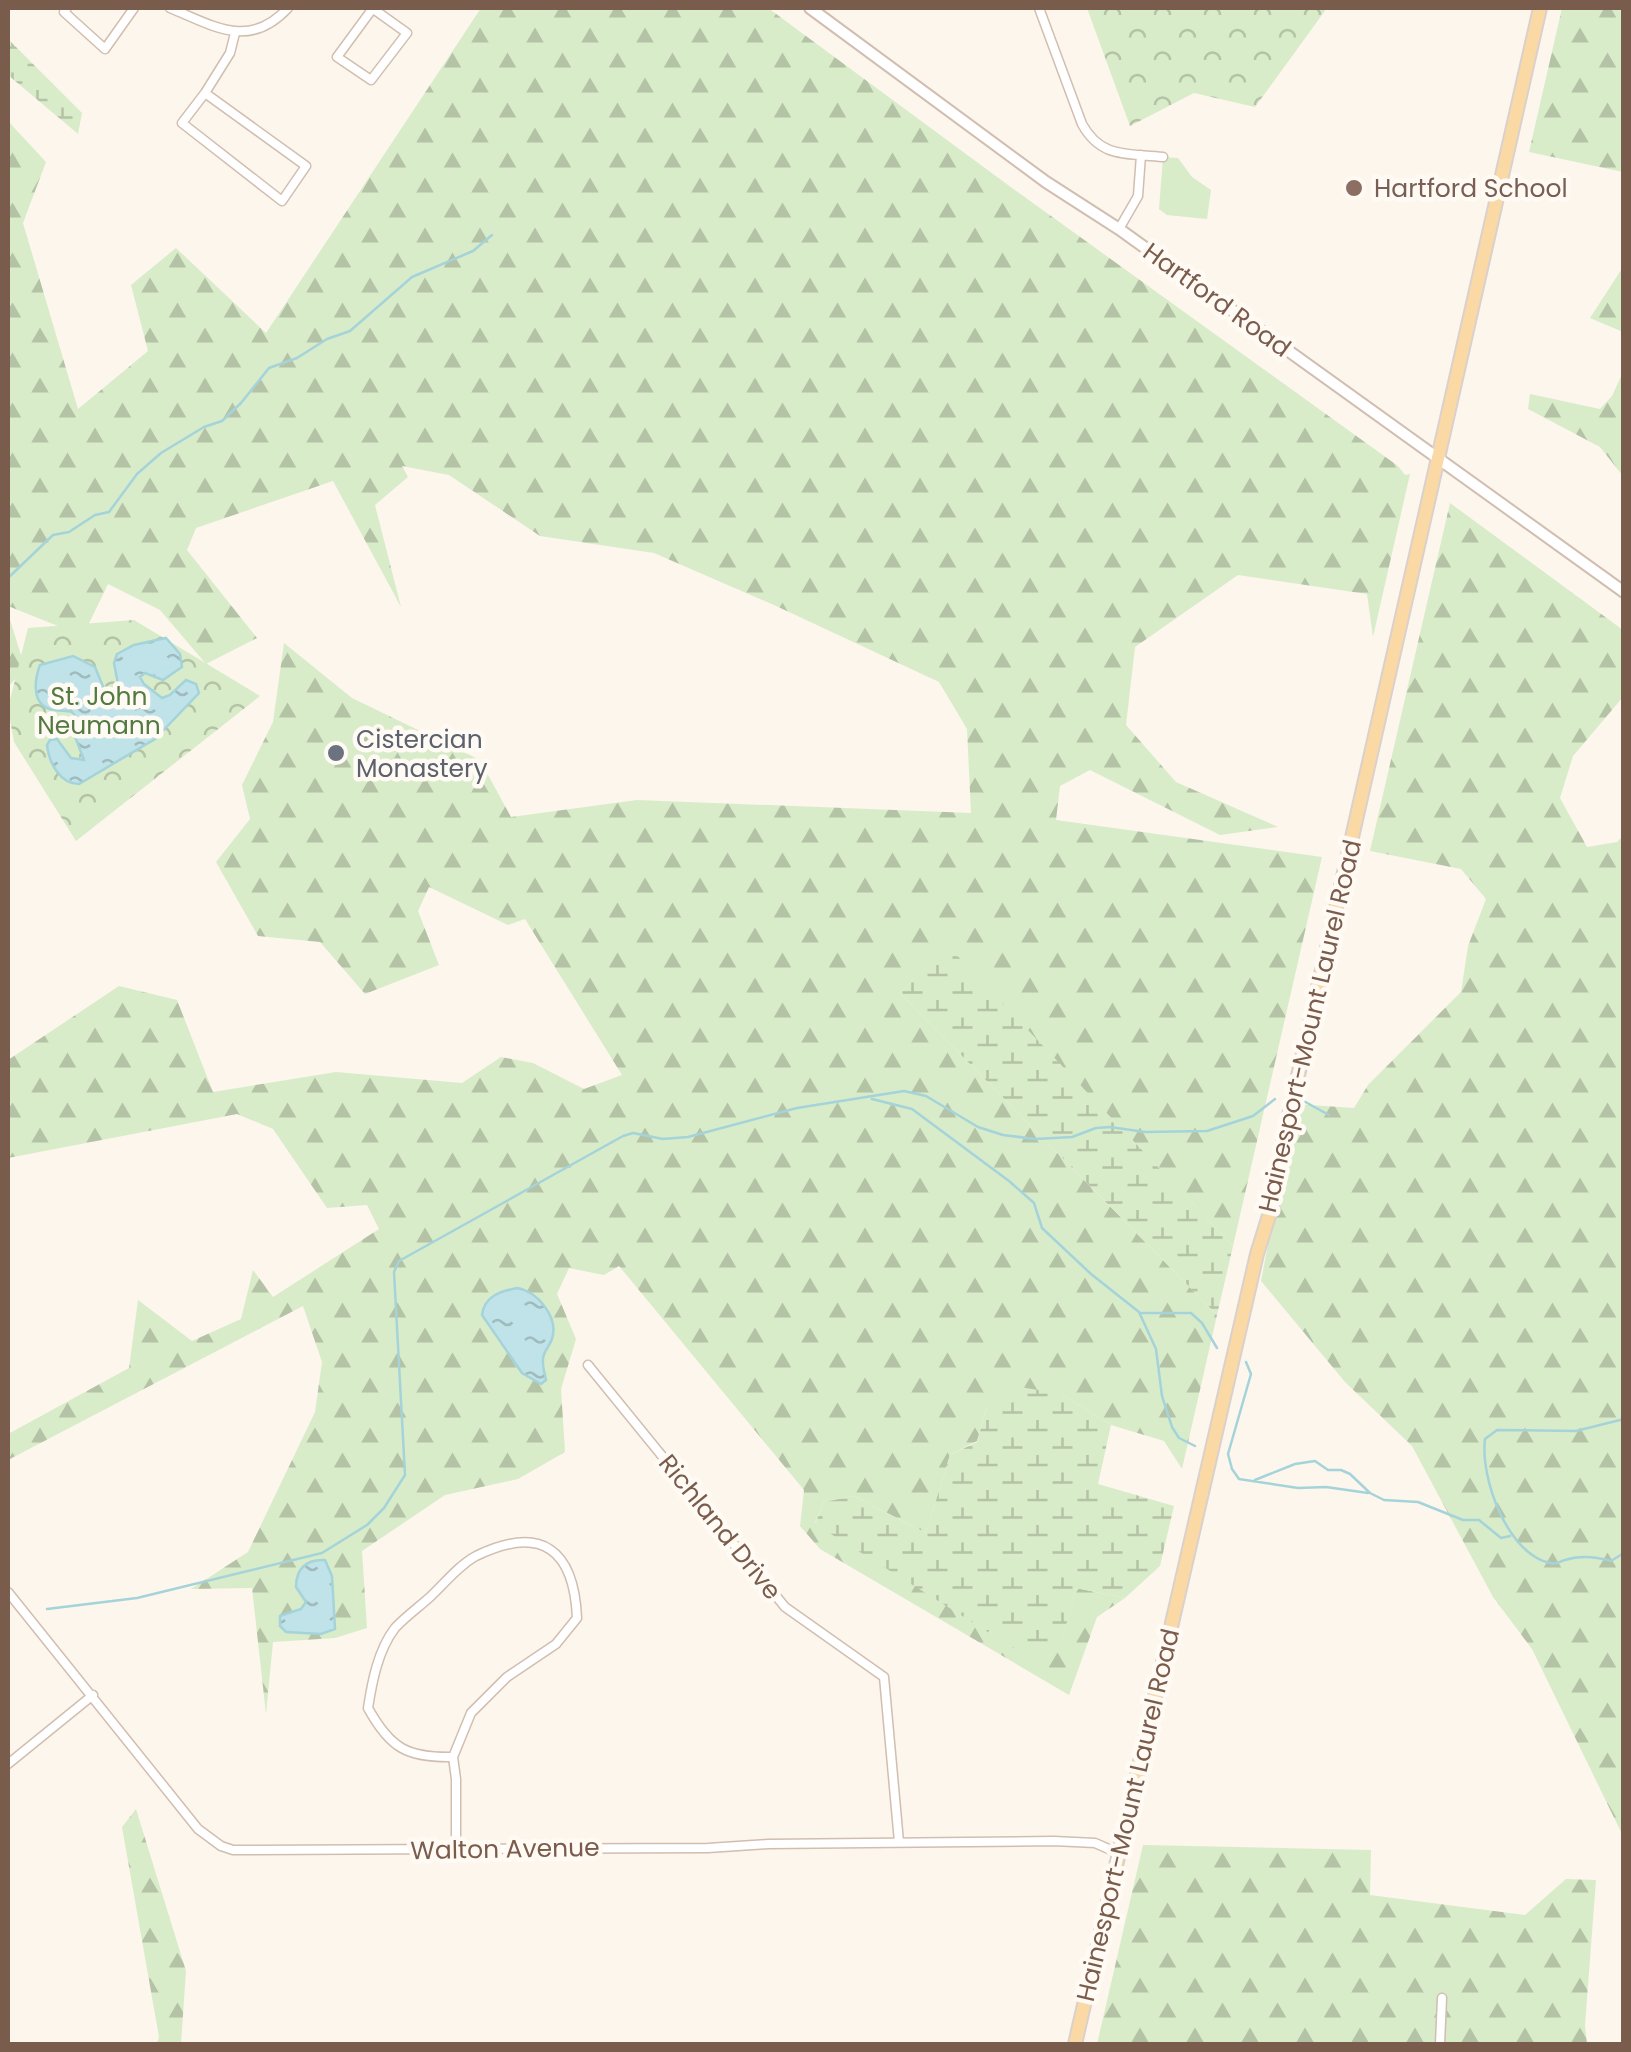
<svg xmlns="http://www.w3.org/2000/svg" width="1631" height="2052" viewBox="0 0 1631 2052" font-family="Poppins,sans-serif">
<style>
.grass{fill:#d8ecc9}
.forest{fill:url(#forest-firs)}
.wetland{fill:url(#wetland-marsh)}
.park{fill:url(#park-crowns)}
.water{fill:url(#water-ripples);stroke:#a5d3da;stroke-width:2.5}
.lines{fill:none;stroke-linecap:round;stroke-linejoin:round}
.stream{stroke:#a5d3da;stroke-width:2.5}
.minor-casing{stroke:#d1beb0;stroke-width:11}
.tertiary-casing{stroke:#d1beb0;stroke-width:14}
.primary-casing{stroke:#dad1cd;stroke-width:16}
.minor{stroke:#fff;stroke-width:8}
.tertiary{stroke:#fff;stroke-width:10}
.primary{stroke:#fbd9a5;stroke-width:12}
.education-dot{fill:#8d6e63;stroke:#fffaf3;stroke-width:4}
.worship-dot{fill:#6b7280;stroke:#fffaf3;stroke-width:4}
.labels{text-anchor:middle;dominant-baseline:central;stroke-width:9;stroke-linejoin:round;paint-order:stroke}
.education-label{font-size:25px;fill:#785e54;stroke:#fffaf3;text-anchor:start}
.street-label{font-size:25px;fill:#7a5c4d;stroke:#fffaf3}
.park-label{font-size:25px;fill:#537a41;stroke:#fffaf3}
.worship-label{font-size:25px;fill:#5b616d;stroke:#fffaf3;text-anchor:start}
</style>
<defs>
<pattern id="forest-firs" width="22" height="20" patternUnits="userSpaceOnUse" patternTransform="scale(2.5)"><rect width="22" height="20" fill="#d8ecc9"/><path d="M5 1l3.5 6h-7zM16 11l3.5 6h-7z" fill="#b4c2a5"/></pattern>
<pattern id="wetland-marsh" width="20" height="14" patternUnits="userSpaceOnUse" patternTransform="scale(2.5)"><rect width="20" height="14" fill="#d8ecc9"/><path d="M1 5h8M5 5V1M11 12h8M15 12V8" fill="none" stroke="#b4c2a5"/></pattern>
<pattern id="park-crowns" width="20" height="18" patternUnits="userSpaceOnUse" patternTransform="scale(2.5)"><rect width="20" height="18" fill="#d8ecc9"/><path d="M2 6a3 3 0 1 1 6 0M12 15a3 3 0 1 1 6 0" fill="none" stroke="#b4c2a5"/></pattern>
<pattern id="water-ripples" width="26" height="14" patternUnits="userSpaceOnUse" patternTransform="scale(2.5)"><rect width="26" height="14" fill="#bfe3e8"/><path d="M2 4q2-2 4 0t4 0M15 11q2-2 4 0t4 0" fill="none" stroke="#a0bbbe"/></pattern>
</defs>
<rect width="100%" height="100%" fill="#fdf6ec"/>
<!-- grass -->
<path class="grass" d="M 1163,157 L 1178,158 L 1192,177 L 1211,190 L 1207,219 L 1167,215 L 1159,209 Z"/>
<!-- forest -->
<path class="forest" d="M 481,8 L 768,8 L 1008,185 L 1398,466 L 1405,475 L 1410,474 L 1373,637 L 1367,594 L 1238,575 L 1135,647 L 1126,725 L 1176,782 L 1278,827 L 1220,835 L 1090,770 L 1060,786 L 1056,820 L 1322,857 L 1233,1246 L 948,947 L 900,993 L 1217,1315 L 1182,1469 L 1164,1441 L 1111,1425 L 1061,1394 L 987,1407 L 977,1441 L 950,1455 L 926,1533 L 854,1496 L 824,1502 L 815,1523 L 1061,1643 L 1076,1588 L 1125,1598 L 1097,1617 L 1069,1695 L 820,1549 L 800,1526 L 804,1490 L 619,1266 L 604,1275 L 569,1268 L 557,1294 L 576,1339 L 561,1389 L 565,1452 L 518,1479 L 445,1495 L 362,1551 L 367,1628 L 335,1638 L 273,1642 L 266,1714 L 252,1588 L 191,1589 L 248,1552 L 315,1412 L 322,1362 L 303,1306 L 8,1460 L 8,1434 L 129,1368 L 138,1300 L 192,1341 L 241,1319 L 253,1270 L 273,1297 L 379,1229 L 367,1205 L 327,1208 L 273,1129 L 237,1114 L 8,1158 L 8,1060 L 119,986 L 177,1000 L 213,1092 L 336,1072 L 462,1083 L 501,1057 L 533,1063 L 584,1089 L 622,1075 L 525,919 L 508,925 L 429,887 L 418,911 L 439,965 L 365,994 L 320,942 L 258,936 L 216,862 L 250,819 L 242,785 L 273,722 L 284,643 L 352,698 L 480,760 L 511,817 L 637,800 L 971,813 L 967,729 L 939,682 L 774,605 L 654,553 L 540,536 L 449,475 L 402,466 L 408,477 L 375,505 L 401,607 L 333,481 L 196,528 L 187,550 L 257,638 L 206,664 L 160,610 L 108,584 L 83,636 L 8,606 L 8,121 L 46,162 L 23,223 L 78,409 L 148,351 L 131,285 L 176,248 L 266,333 Z
M 1562,8 L 1623,8 L 1623,172 L 1529,152 Z
M 1623,267 L 1623,332 L 1590,318 Z
M 1623,372 L 1623,476 L 1600,447 L 1528,409 L 1530,394 L 1600,409 L 1612,396 Z
M 1450,503 L 1623,630 L 1623,697 L 1573,756 L 1560,798 L 1587,847 L 1617,842 L 1623,836 L 1623,1836 L 1532,1649 L 1493,1597 L 1412,1446 L 1345,1382 L 1261,1281 L 1295,1104 L 1354,1108 L 1368,1085 L 1461,992 L 1468,946 L 1486,899 L 1461,869 L 1370,851 Z
M 8,613 L 25,668 L 8,687 Z
M 136,1809 L 186,1971 L 181,2044 L 157,2044 L 159,2037 L 122,1827 Z
M 1143,1845 L 1371,1850 L 1370,1895 L 1525,1915 L 1566,1879 L 1596,1880 L 1585,2025 L 1587,2044 L 1097,2044 Z"/>
<!-- wetland -->
<path class="wetland" d="M 8,39 L 82,113 L 78,134 L 8,75 Z
M 948,946 L 1233,1246 L 1217,1315 L 900,993 Z
M 1015,1386 L 1061,1394 L 1111,1425 L 1098,1484 L 1174,1506 L 1160,1566 L 1125,1598 L 1076,1588 L 1061,1644 L 1033,1660 L 815,1524 L 824,1502 L 854,1496 L 926,1533 L 950,1455 L 977,1442 L 987,1407 Z"/>
<!-- park -->
<path class="park" d="M 1087,8 L 1327,8 L 1255,107 L 1194,93 L 1130,126 Z
M 134,620 L 260,696 L 76,841 L 14,742 L 8,708 L 28,628 Z"/>
<!-- water -->
<path class="water" d="M 166,638 L 180,654 L 182,667 L 163,680 L 145,673 L 140,677 L 144,684 L 162,698 L 170,695 L 186,680 L 196,684 L 199,693 L 155,739 L 79,784 C 60,784 49,763 47,745 L 50,740 L 57,739 L 71,758 L 84,760 L 74,734 L 78,719 L 72,712 C 64,710 52,712 45,707 C 32,699 35,678 40,665 L 73,656 L 95,667 L 104,689 L 113,693 L 118,684 L 114,663 L 117,654 L 134,645 Z
M 517,1288 C 537,1291 559,1317 552,1339 C 549,1348 542,1352 543,1363 C 543,1369 545,1374 546,1380 L 541,1384 L 522,1373 L 482,1315 C 484,1296 501,1291 517,1288 Z
M 325,1560 L 332,1576 L 335,1629 L 321,1634 L 286,1632 L 280,1626 L 280,1616 L 301,1609 L 306,1602 L 296,1587 C 296,1568 307,1559 325,1560 Z"/>
<g class="lines">
<!-- stream -->
<path class="stream" d="M 8,578 L 53,535 L 69,532 L 95,515 L 109,512 L 137,474 L 161,453 L 204,427 L 222,421 L 241,403 L 269,368 L 297,358 L 327,339 L 350,331 L 412,277 L 473,251 L 492,235
M 872,1099 L 912,1109 L 1009,1181 L 1034,1203 L 1042,1228 L 1091,1274 L 1139,1312 L 1156,1349 L 1162,1396 L 1172,1427 L 1179,1438 L 1195,1446
M 1300,1099 L 1329,1115
M 1140,1313 L 1191,1313 L 1202,1323 L 1217,1348
M 1246,1362 L 1251,1374 L 1228,1454 L 1232,1469 L 1239,1479 L 1298,1488 L 1326,1487 L 1368,1493
M 1624,1419 L 1576,1431 L 1497,1430 L 1485,1439 C 1480,1477 1507,1554 1550,1563 C 1558,1565 1557,1562 1565,1560 C 1580,1555 1597,1557 1611,1561 L 1624,1553
M 1255,1480 L 1295,1464 L 1315,1461 L 1328,1470 L 1341,1470 L 1350,1474 L 1370,1493 L 1384,1500 L 1418,1502 L 1463,1520 L 1479,1520 L 1501,1538 L 1510,1536
M 47,1609 L 137,1598 L 322,1553 L 367,1525 L 384,1508 L 405,1475 L 394,1272 L 399,1261 L 623,1136 L 633,1133 L 663,1139 L 688,1137 L 797,1108 L 904,1091 L 926,1096 L 978,1127 L 1003,1135 L 1035,1139 L 1072,1137 L 1096,1128 L 1110,1127 L 1145,1132 L 1207,1131 L 1253,1116 L 1275,1099"/>
<!-- minor casing -->
<g class="minor-casing">
<path id="minor" d="M 67,8 L 64,12 L 105,49 L 134,8
M 170,8 C 214,26 249,50 288,8
M 372,8 L 407,33 L 371,80 L 337,57 L 373,8
M 1039,8 L 1082,124 C 1101,159 1128,153 1163,157
M 205,93 L 306,166 L 282,201 L 182,123 Z
M 205,93 L 230,53 L 235,33
M 1119,229 L 1138,196 L 1141,155
M 588,1365 L 785,1607 L 884,1677 L 899,1842
M 8,1592 L 198,1829 L 221,1846 L 233,1850 L 708,1848 L 768,1844 L 1054,1841 L 1095,1843 L 1120,1854
M 453,1757 C 407,1758 390,1748 368,1708 C 372,1682 378,1650 395,1628 C 405,1617 419,1607 430,1597 C 444,1584 459,1565 476,1556 C 542,1524 574,1550 577,1618 L 556,1644 L 507,1677 L 471,1713 L 453,1757 L 456,1779 L 456,1850
M 8,1764 L 93,1695
M 1440,2044 L 1442,1998"/>
</g>
<!-- tertiary casing -->
<g class="tertiary-casing">
<path id="tertiary" d="M 810,8 L 1046,182 L 1119,229 L 1624,592"/>
</g>
<!-- primary casing -->
<g class="primary-casing">
<path id="primary" d="M 1075,2044 L 1257,1254 L 1272,1206 L 1285,1133 L 1540,8"/>
</g>
<!-- minor -->
<use href="#minor" class="minor"/>
<!-- tertiary -->
<use href="#tertiary" class="tertiary"/>
<!-- primary -->
<use href="#primary" class="primary"/>
</g>
<!-- markers -->
<circle class="education-dot" cx="1354" cy="188" r="10"/>
<circle class="worship-dot" cx="336" cy="753" r="10"/>
<g class="labels">
<!-- education labels -->
<g class="education-label">
<text x="1374" y="188">Hartford School</text>
</g>
<!-- street labels -->
<g class="street-label">
<text transform="translate(1217 300) rotate(36)">Hartford Road</text>
<text transform="translate(1310 1026) rotate(-77)">Hainesport-Mount Laurel Road</text>
<text transform="translate(720 1527) rotate(51)">Richland Drive</text>
<text transform="translate(1128 1815) rotate(-77)">Hainesport-Mount Laurel Road</text>
<text transform="translate(505 1849) rotate(-1)">Walton Avenue</text>
</g>
<!-- park labels -->
<g class="park-label">
<text x="99" y="696">St. John<tspan x="99" dy="29">Neumann</tspan></text>
</g>
<!-- worship labels -->
<g class="worship-label">
<text x="356" y="739">Cistercian<tspan x="356" dy="29">Monastery</tspan></text>
</g>
</g>
<!-- border -->
<rect width="1631" height="2052" fill="none" stroke="#7a5c4d" stroke-width="20"/>
</svg>
